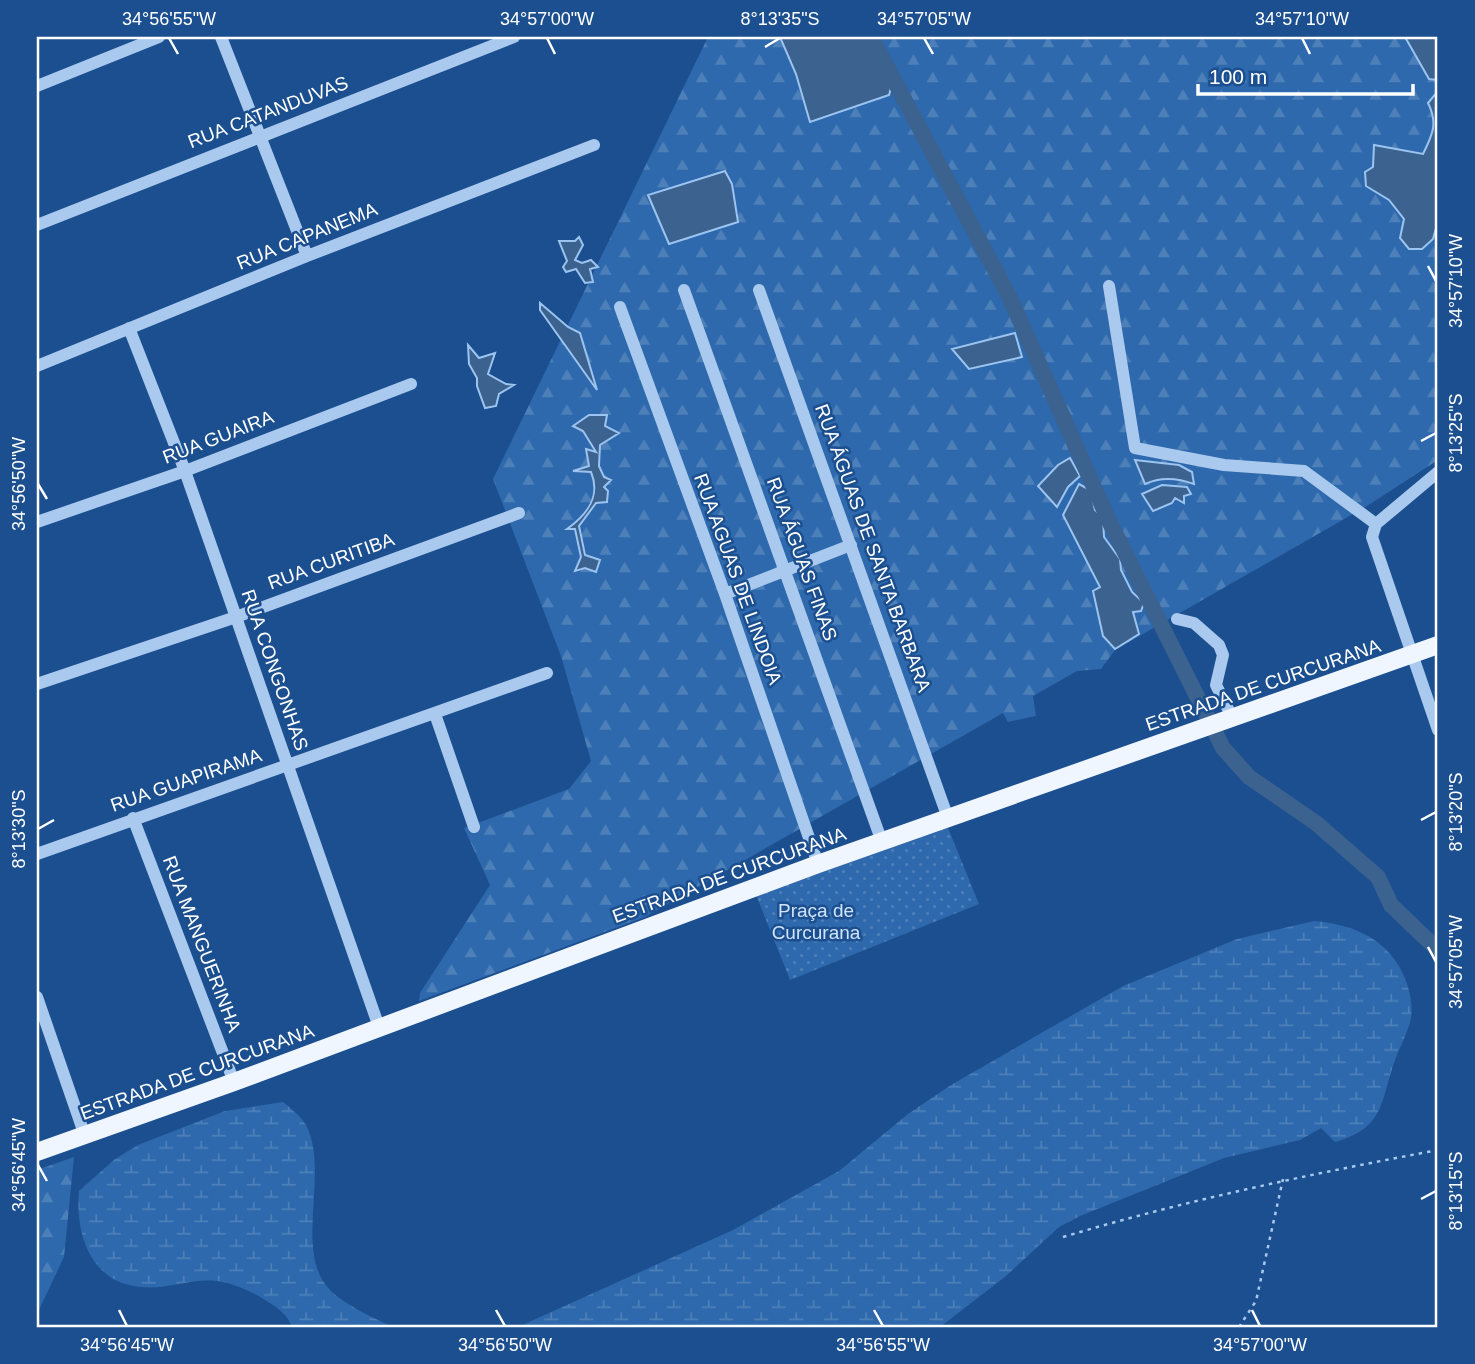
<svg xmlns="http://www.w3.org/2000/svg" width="1475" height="1364" viewBox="0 0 1475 1364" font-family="Arial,sans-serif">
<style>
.forest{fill:url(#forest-firs)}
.wetland{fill:url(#wetland-marsh)}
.park{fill:url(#park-dots)}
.water{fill:#3c6290;stroke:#9cc4f0;stroke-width:2}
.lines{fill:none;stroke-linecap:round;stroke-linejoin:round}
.canal{stroke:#3c6290;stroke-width:16}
.path{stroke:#a9c9ee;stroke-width:2.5;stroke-dasharray:3.5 5;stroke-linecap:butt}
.minor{stroke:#a9c9ee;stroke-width:12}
.major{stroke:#f0f6ff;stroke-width:18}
.ticks{fill:none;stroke:#fff;stroke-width:2.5}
.labels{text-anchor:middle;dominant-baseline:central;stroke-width:5;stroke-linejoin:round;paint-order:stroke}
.street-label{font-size:19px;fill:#fff;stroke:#1b4f8f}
.park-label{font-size:19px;fill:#cfe3fa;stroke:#1b4f8f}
.neatline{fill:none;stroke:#fff;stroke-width:2.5}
.ticks-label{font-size:18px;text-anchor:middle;fill:#fff}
</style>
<defs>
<pattern id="forest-firs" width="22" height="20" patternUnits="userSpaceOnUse" patternTransform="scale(1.75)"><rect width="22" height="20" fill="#2e69ad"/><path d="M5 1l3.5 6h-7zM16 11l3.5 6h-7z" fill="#4d80b9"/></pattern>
<pattern id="wetland-marsh" width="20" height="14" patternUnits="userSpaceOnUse" patternTransform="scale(1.75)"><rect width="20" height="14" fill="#2e69ad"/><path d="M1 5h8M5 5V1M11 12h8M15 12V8" fill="none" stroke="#4d80b9"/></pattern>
<pattern id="park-dots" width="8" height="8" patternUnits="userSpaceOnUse" patternTransform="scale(1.75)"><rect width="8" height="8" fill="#2e69ad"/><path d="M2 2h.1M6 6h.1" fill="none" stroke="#4d80b9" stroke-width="1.8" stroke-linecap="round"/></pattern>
</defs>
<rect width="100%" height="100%" fill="#1b4f8f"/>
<!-- forest -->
<path class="forest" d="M 708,37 L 1438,37 L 1438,460 L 1367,506 L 1115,650 L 1101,669 L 1077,671 L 1033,696 L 1036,716 L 1008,722 L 1003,713 L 645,917 L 419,1001 L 420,993 L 490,885 L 464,828 L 569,789 L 591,761 L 561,656 L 493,479 Z
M 74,1157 L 64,1257 L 37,1314 L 37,1170 Z"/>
<!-- wetland -->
<path class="wetland" d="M 1314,921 C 1354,924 1391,940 1406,981 C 1410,992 1413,1006 1411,1018 C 1408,1033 1399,1048 1394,1063 C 1380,1104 1384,1128 1335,1142 L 1321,1128 L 1300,1140 L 1224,1158 L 1080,1216 L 1059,1227 L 1006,1276 L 940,1327 L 518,1327 L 733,1230 L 839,1171 L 908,1114 L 951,1085 L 1123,986 L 1237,939 Z
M 283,1102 C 290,1108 301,1116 306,1125 C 331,1173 291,1254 332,1292 C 347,1306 374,1318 393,1327 L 292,1327 C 287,1314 279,1309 267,1301 C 253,1292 233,1283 217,1281 C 191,1278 166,1290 141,1287 C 91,1283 75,1235 79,1191 L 115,1159 L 138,1145 L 225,1111 Z"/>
<!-- park -->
<path class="park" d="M 948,828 L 979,904 L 790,980 L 756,895 Z"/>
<!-- water -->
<path class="water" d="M 780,37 L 873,37 L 894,77 L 889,95 L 810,122 L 796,74 Z
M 1405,37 L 1438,37 L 1438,80 L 1429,79 Z
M 1438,91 L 1438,221 L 1433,239 L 1422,249 L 1409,249 L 1400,238 L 1404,219 L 1389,200 L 1366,186 L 1365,172 L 1373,167 L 1374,145 L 1423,154 C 1433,134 1438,123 1428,103 Z
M 725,171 L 732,184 L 738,222 L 669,244 L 648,195 Z
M 579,237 L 583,245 L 575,260 L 582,263 L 591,260 L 598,267 L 590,269 L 593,282 L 585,283 L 576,269 L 566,272 L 563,267 L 567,261 L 559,241 L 575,241 Z
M 540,303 L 568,327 L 580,333 L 597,390 L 540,310 Z
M 1015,333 L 1022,357 L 969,369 L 952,349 Z
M 468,345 L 479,358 L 495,353 L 488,374 L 506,384 L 514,385 L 499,394 L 496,406 L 485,408 L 477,386 L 477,378 L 469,364 Z
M 589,415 L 607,415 L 605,426 L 619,433 L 600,445 L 599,466 L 604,477 L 611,480 L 604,487 L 608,491 L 607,502 L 596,503 L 579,526 L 585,555 L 600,560 L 596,572 L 585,568 L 575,571 L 581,557 L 575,529 L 567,529 C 588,514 601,496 591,472 L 573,471 L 589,466 L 586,449 L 596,452 L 583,431 L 573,426 Z
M 1070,458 L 1080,476 L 1068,487 L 1057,507 L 1038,486 L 1058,465 Z
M 1135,460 L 1179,465 L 1192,472 L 1194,484 C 1178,478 1162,476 1145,484 Z
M 1079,484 L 1090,490 L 1095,510 L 1103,517 L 1104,537 L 1120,559 L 1121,570 L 1132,592 L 1144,603 L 1141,611 L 1133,612 L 1139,634 L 1115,649 L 1103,636 L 1093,591 L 1100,587 L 1063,515 Z
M 1162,485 L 1187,487 L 1191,494 L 1184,496 L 1184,503 L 1175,498 L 1172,503 L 1153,511 L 1142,494 Z"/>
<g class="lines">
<!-- canal -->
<path class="canal" d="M 871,37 L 1009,296 L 1109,521 L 1223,748 L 1249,777 L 1316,823 L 1378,877 L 1391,905 L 1438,950"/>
<!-- path -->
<path class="path" d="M 1063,1237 C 1187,1200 1311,1174 1438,1150
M 1239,1327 L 1256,1301 L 1283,1179"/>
<!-- minor -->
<path class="minor" d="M 221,37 L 307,256
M 37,86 L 159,37
M 37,225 L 514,37
M 1109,286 L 1135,448 L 1224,465 L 1304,471 L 1376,524
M 684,290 L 882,842
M 759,290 L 948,818
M 620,307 L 725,594 L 818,864
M 129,328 L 185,471 L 379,1027
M 37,366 L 307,256 L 594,145
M 37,522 L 185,471 L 411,384
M 1376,524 L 1372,537 L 1438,730
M 1376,524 L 1438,472
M 725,594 L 851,545
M 1177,619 L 1194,623 L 1219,645 L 1223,655 L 1216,685 L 1232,717
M 37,684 L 236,617 L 519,513
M 435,714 L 474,827
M 133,818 L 234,1082
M 37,854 L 547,673
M 37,997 L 85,1136"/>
<!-- major -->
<path class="major" d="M 37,1152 L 234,1082 L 818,864 L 1438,645"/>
</g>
<!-- ticks -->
<path class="ticks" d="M 169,38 L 178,54M 547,38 L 555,54M 924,38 L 933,54M 1302,38 L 1310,54M 765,47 L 780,38M 1428,266 L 1436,281M 1421,441 L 1436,433M 38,484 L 47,499M 1421,820 L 1436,812M 38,829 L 54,820M 1428,947 L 1436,962M 38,1165 L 47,1181M 1421,1199 L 1436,1191M 119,1310 L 127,1326M 496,1310 L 505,1326M 874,1310 L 883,1326M 1252,1310 L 1260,1326"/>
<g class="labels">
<!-- street labels -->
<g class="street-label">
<text transform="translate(268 112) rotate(-21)">RUA CATANDUVAS</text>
<text transform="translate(307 236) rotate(-22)">RUA CAPANEMA</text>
<text transform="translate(218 437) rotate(-21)">RUA GUAIRA</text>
<text transform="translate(873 548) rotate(70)">RUA ÁGUAS DE SANTA BARBARA</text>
<text transform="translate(802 559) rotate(70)">RUA ÁGUAS FINAS</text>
<text transform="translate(331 561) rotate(-20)">RUA CURITIBA</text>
<text transform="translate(738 579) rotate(70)">RUA AGUAS DE LINDOIA</text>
<text transform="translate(275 670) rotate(71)">RUA CONGONHAS</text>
<text transform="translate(1263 685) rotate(-19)">ESTRADA DE CURCURANA</text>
<text transform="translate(186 780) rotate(-19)">RUA GUAPIRAMA</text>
<text transform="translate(729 875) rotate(-20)">ESTRADA DE CURCURANA</text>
<text transform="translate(202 944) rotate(69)">RUA MANGUERINHA</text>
<text transform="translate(197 1072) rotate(-20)">ESTRADA DE CURCURANA</text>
</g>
<!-- park labels -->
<g class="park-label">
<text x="816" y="910">Praça de<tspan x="816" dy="22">Curcurana</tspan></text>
</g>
</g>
<!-- border -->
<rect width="1475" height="1364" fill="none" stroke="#1b4f8f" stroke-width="77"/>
<!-- scale -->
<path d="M1198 84v10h215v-10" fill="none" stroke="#ffffff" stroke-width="3.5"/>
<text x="1209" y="84" font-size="21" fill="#ffffff" stroke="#1b4f8f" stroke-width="5" paint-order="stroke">100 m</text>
<rect x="38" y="38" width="1398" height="1288" class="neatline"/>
<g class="ticks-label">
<text x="169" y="25">34°56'55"W</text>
<text x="547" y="25">34°57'00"W</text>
<text x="780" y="25">8°13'35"S</text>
<text x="924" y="25">34°57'05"W</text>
<text x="1302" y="25">34°57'10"W</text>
<text transform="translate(1456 281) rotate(-90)" y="6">34°57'10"W</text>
<text transform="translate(1456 433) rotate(-90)" y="6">8°13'25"S</text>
<text transform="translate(19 484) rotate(-90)" y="6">34°56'50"W</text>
<text transform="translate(1456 812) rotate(-90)" y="6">8°13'20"S</text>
<text transform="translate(19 829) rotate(-90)" y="6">8°13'30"S</text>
<text transform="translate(1456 962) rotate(-90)" y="6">34°57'05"W</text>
<text transform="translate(19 1165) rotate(-90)" y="6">34°56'45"W</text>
<text transform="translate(1456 1191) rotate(-90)" y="6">8°13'15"S</text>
<text x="127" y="1351">34°56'45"W</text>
<text x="505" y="1351">34°56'50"W</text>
<text x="883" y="1351">34°56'55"W</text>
<text x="1260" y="1351">34°57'00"W</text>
</g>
</svg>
